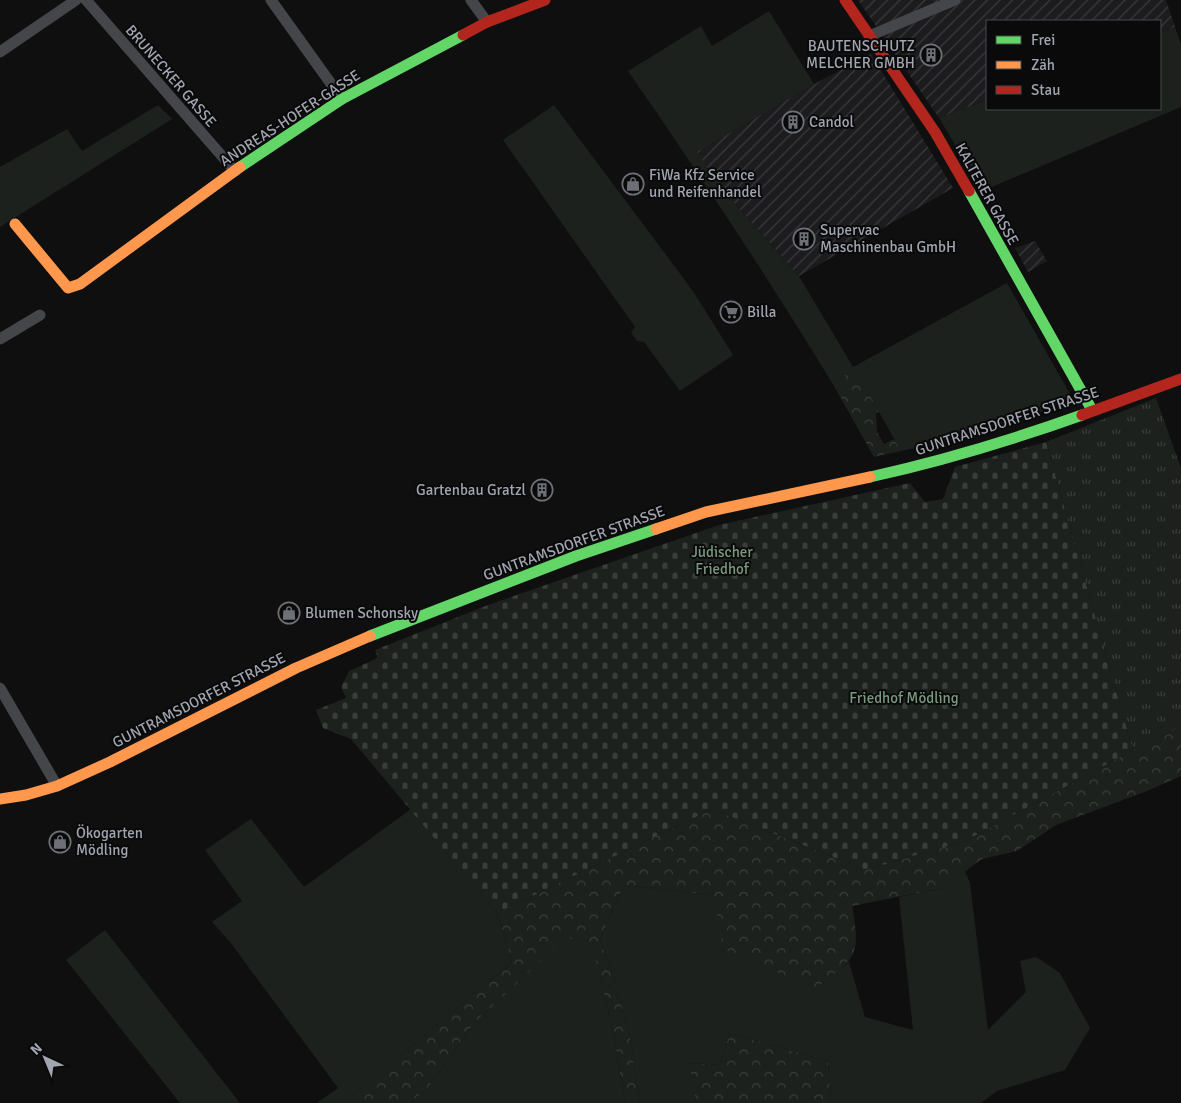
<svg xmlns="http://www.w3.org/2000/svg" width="1181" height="1103" viewBox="0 0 1181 1103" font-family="Signika,sans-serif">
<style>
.industrial{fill:url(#industrial-furrows)}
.green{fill:#1c211d}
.forest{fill:url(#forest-crowns)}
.cemetery{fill:url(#cemetery-stones)}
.park{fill:url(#park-tufts)}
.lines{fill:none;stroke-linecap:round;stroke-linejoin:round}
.street{stroke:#45464a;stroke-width:11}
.fast{stroke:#63d668;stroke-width:11}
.slow{stroke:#ff974d;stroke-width:11}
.jam{stroke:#b3261e;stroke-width:11}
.labels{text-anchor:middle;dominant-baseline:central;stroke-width:4;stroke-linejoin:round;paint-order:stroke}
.poi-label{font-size:15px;fill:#a1a5b0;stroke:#0a0a0b;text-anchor:start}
.street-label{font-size:15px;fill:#a1a5b0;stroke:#0a0a0b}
.park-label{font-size:15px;fill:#7a997e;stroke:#0a0a0b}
</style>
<defs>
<pattern id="industrial-furrows" width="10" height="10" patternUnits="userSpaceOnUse" patternTransform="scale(1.25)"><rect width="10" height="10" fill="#1c1c1e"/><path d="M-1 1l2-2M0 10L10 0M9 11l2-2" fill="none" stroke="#3a3a3c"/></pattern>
<pattern id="forest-crowns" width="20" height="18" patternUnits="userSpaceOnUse" patternTransform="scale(1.25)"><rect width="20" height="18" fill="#1c211d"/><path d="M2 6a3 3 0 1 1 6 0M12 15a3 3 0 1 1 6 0" fill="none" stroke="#3a3e3b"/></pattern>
<pattern id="cemetery-stones" width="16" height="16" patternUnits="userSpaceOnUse" patternTransform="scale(1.25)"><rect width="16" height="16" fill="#1c211d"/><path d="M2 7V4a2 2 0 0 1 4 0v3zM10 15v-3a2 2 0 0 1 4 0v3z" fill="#3a3e3b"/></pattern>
<pattern id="park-tufts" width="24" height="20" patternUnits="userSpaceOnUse" patternTransform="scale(1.25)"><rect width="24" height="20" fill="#1c211d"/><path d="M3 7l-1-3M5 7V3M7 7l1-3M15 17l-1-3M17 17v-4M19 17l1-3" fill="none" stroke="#3a3e3b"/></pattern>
</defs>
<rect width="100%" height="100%" fill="#0f0f10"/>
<!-- industrial -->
<path class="industrial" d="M 858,0 L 1166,0 L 1175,27 L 1160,33 L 1160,21 L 987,21 L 987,100 L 939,118 Z
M 871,54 L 953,188 L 799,276 L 723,191 L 696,152 L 814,84 Z
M 1035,241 L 1047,261 L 1028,272 L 1015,248 Z"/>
<!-- green -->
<path class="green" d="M 769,11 L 814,84 L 697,152 L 723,191 L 799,276 L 853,367 L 1007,283 L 1070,394 L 1070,398 L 1064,403 L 978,435 L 901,451 L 854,368 L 834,386 C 769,279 699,174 628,71 L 701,26 L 712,46 Z
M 1175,27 L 1181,44 L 1181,107 L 994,186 L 982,190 L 939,118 L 987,100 L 987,109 L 1160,109 L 1160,33 Z
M 158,105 L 172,119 L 0,227 L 0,167 L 67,129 L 82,151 Z
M 554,105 L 693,291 L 733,355 L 680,391 L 644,342 L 637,341 L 631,333 L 635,327 L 503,140 Z
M 411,809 L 497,913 L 512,962 L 343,1103 L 317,1103 L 338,1088 L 230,942 L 212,922 L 242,901 L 205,850 L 251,819 L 304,887 Z
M 965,871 L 970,883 L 988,1030 L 1026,992 L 1020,961 L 1036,957 L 1060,973 L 1090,1028 L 1065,1070 L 997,1091 L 981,1103 L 831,1103 L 828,1061 L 730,1033 L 720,1065 L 690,1063 L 696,1103 L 640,1103 L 628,1025 L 600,939 L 624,885 L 714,895 L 815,989 L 849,962 L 865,1017 L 913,1030 L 899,897 L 942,888 Z
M 105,930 L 240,1103 L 180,1103 L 66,960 Z
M 568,935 L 595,955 L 613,1031 L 625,1103 L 409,1103 L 427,1089 L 474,1023 Z"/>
<!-- forest -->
<path class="forest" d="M 854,367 L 879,412 L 876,413 L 877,432 L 884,444 L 894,439 L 901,451 L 874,457 L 834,386 Z
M 1181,727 L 1181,776 L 1147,791 L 1056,825 L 1017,851 L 982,859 L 942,888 L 852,906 C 862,959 854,958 815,989 L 723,949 L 714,895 L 624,885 L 600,939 L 628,1025 L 640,1103 L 625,1103 L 613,1031 L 595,956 L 568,936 L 474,1023 L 427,1089 L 409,1103 L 343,1103 L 512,962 L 497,913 L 712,809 L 866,870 L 967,840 L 1133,750 Z
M 730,1033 L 828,1061 L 831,1103 L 696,1103 L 689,1063 L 720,1065 Z"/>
<!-- cemetery -->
<path class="cemetery" d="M 1046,442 L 1133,750 L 967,840 L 866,870 L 712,809 L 497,913 L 351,739 L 323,728 L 316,710 L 346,698 L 341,687 L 349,671 L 378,658 L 375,650 L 488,605 L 719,525 L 910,483 L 925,502 L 943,499 L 955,467 Z"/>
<!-- park -->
<path class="park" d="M 1156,398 L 1181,468 L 1181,727 L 1133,750 L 1046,442 Z"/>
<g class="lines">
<!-- street -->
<path class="street" d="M 86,0 L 235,171
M 271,0 L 342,99
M 471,0 L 487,22
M 869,36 L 955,0
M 0,52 L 76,0
M 0,339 L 40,315
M 0,688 L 57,786"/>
<!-- fast -->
<path class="fast" d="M 240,167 L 342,99 L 463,35
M 969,191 L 1092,410
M 870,477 C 942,461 1012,440 1082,415
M 370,636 L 576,556 L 656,529"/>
<!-- slow -->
<path class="slow" d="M 15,224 L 68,288 L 80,284 L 240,167
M 656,529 L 706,512 L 870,477
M 0,799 L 26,795 L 57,786 L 110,762 L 296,668 L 370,636"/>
<!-- jam -->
<path class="jam" d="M 845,0 L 935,132 L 969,191
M 463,35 L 487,22 L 545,0
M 1082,415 L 1181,379"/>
</g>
<!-- icons -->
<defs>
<g id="building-ring" transform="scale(1.125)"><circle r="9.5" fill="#0a0a0b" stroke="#6e7078" stroke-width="1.5"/><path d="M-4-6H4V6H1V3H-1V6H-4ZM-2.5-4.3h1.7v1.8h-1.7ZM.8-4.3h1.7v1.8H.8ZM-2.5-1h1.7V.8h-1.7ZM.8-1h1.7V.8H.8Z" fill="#6e7078"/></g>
<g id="shop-ring" transform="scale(1.125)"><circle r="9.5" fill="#0a0a0b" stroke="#6e7078" stroke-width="1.5"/><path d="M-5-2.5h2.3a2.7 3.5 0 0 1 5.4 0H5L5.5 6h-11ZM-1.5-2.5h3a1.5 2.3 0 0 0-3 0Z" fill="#6e7078"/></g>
<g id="supermarket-ring" transform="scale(1.125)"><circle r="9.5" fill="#0a0a0b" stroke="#6e7078" stroke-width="1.5"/><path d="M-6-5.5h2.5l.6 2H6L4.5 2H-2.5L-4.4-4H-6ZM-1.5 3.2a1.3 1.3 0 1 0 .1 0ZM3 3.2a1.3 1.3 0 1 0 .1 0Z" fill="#6e7078"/></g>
</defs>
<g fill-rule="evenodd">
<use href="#building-ring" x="931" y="55"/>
<use href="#building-ring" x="793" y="122"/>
<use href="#shop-ring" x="633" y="184"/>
<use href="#building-ring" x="804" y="239"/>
<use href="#supermarket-ring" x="731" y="312"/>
<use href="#building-ring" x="542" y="490"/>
<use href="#shop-ring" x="289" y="613"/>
<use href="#shop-ring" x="60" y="842"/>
</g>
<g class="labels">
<!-- poi labels -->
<g class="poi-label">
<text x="915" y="46" text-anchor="end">BAUTENSCHUTZ<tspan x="915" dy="17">MELCHER GMBH</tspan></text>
<text x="809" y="122">Candol</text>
<text x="649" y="175">FiWa Kfz Service<tspan x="649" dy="17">und Reifenhandel</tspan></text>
<text x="820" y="230">Supervac<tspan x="820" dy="17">Maschinenbau GmbH</tspan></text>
<text x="747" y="312">Billa</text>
<text x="526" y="490" text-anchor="end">Gartenbau Gratzl</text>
<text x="305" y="613">Blumen Schonsky</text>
<text x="76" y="833">Ökogarten<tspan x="76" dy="17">Mödling</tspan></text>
</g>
<!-- street labels -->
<g class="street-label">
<text transform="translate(171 76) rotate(49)">BRUNECKER GASSE</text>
<text transform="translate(290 118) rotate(-33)">ANDREAS-HOFER-GASSE</text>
<text transform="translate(987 194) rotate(61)">KALTERER GASSE</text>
<text transform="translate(1007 421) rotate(-18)">GUNTRAMSDORFER STRASSE</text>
<text transform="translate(574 543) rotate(-20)">GUNTRAMSDORFER STRASSE</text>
<text transform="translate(199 700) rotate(-27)">GUNTRAMSDORFER STRASSE</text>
</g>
<!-- park labels -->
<g class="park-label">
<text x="722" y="552">Jüdischer<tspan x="722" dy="17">Friedhof</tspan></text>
<text x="904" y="698">Friedhof Mödling</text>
</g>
</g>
<!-- legend -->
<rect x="986" y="20" width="175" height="90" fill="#0a0a0b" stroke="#46484d"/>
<rect x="996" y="36" width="25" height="8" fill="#63d668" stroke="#46484d"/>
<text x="1031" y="45" font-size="15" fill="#a1a5b0">Frei</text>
<rect x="996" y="61" width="25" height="8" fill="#ff974d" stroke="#46484d"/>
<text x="1031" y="70" font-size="15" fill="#a1a5b0">Zäh</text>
<rect x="996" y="86" width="25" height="8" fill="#b3261e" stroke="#46484d"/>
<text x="1031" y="95" font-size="15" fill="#a1a5b0">Stau</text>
<!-- north arrow -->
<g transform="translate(45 1058) rotate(316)" stroke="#0a0a0b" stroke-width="4" paint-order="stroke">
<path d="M0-4L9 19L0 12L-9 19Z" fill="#a1a5b0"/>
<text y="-8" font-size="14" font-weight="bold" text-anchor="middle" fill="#a1a5b0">N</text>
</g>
</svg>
